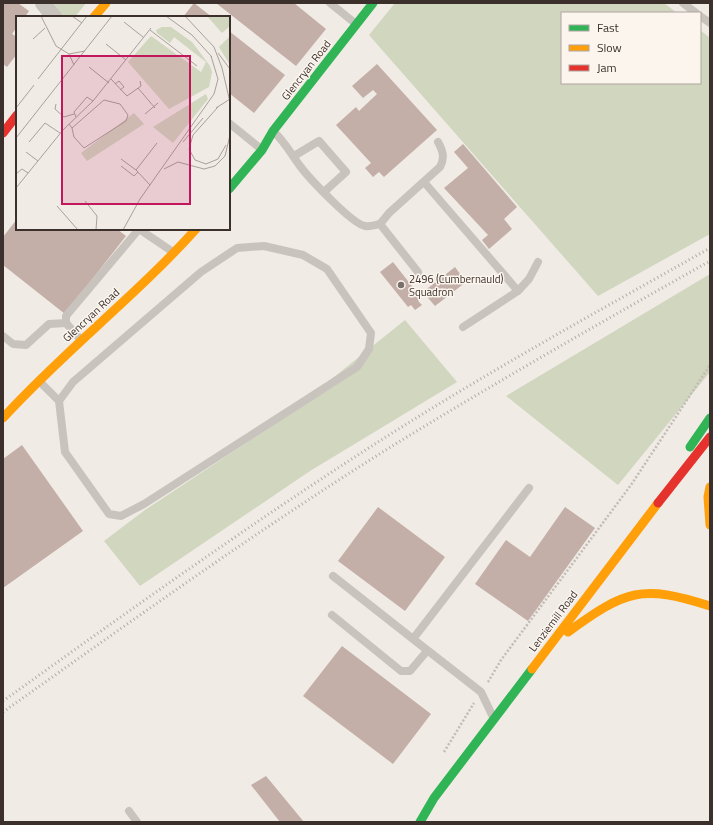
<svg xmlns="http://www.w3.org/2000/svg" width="713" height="825" viewBox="0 0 713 825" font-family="'Titillium Web',sans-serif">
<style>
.green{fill:#d1d6bf}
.building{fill:#c3afa7}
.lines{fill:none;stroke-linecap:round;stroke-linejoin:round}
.path{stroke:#c2bbb6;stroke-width:2.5;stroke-dasharray:2 2;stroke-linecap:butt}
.lane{stroke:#c9c3be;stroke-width:8}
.street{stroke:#c9c3be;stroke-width:16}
.fast{stroke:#30b455;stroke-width:9}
.slow{stroke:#ff9f0a;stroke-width:9}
.jam{stroke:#e5322d;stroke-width:9}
.rail{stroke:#b1aca8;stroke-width:3;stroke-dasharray:1 3;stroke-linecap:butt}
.poi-dot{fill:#7a716c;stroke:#fbf5ee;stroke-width:1.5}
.labels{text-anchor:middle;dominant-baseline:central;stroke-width:3;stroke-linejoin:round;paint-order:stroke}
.street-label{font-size:11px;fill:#3b302b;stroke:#fbf5ee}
.poi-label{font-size:11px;fill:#3b302b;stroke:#fbf5ee;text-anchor:start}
.inset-road{fill:none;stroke:#a8a09b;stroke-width:1}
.view{fill:#c2185b;fill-opacity:0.15;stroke:#c2185b;stroke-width:2}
.inset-edge{fill:none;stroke:#3b302b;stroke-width:2}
</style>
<rect width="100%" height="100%" fill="#f0ebe5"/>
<!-- green -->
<path class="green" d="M 54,3 L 86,3 L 75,17 L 62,17 Z
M 395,3 L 664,3 L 677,13 L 562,13 L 562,83 L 700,83 L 700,30 L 710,38 L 710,234 L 598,296 L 369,35 Z
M 710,274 L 710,372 L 618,485 L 506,396 Z
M 405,320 L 457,382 L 310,471 L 140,586 L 104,541 L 145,510 L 278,422 Z"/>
<!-- building -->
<path class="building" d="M 3,3 L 18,3 L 29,11 L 25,17 L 17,17 L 17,27 L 12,34 L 17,37 L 17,54 L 7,67 L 3,64 Z
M 194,3 L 212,17 L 183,17 Z
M 216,3 L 294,3 L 326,29 L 296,66 Z
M 229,31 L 285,75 L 254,113 L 229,93 Z
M 377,64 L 437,130 L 384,177 L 379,172 L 373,177 L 365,168 L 371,163 L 336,125 L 356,107 L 359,111 L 377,94 L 373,90 L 363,98 L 352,86 Z
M 463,144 L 517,207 L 504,219 L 512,229 L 489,249 L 482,240 L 488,235 L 444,188 L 468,168 L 454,152 Z
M 17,219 L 17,229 L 117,229 L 126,236 L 65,314 L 3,265 L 3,237 Z
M 393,262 L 422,299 L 418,301 L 422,305 L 415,310 L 411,305 L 408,307 L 380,272 Z
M 455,267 L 466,282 L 435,306 L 423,292 Z
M 22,445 L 83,531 L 3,588 L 3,459 Z
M 378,507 L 445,557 L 405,611 L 338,561 Z
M 565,507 L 595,528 L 528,621 L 475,584 L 506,540 L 530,557 Z
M 342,646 L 431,714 L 393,764 L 303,696 Z
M 266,776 L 304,822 L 280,822 L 251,785 Z"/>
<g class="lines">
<!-- path -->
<path class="path" d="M 488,682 L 501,660 L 631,485 L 710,365
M 444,752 L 474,703"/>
<!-- lane -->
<path class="lane" d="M 330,3 L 356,24
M 683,3 L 696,13
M 700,16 L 710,23
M 229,123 L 261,149
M 274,132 C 285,142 291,154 300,166 C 309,178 352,224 365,226 C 369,227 375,225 380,224 L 389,213 L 440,167 C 445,158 443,151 438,142
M 294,156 L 319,141 L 346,172 L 324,192
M 424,182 L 518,291
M 380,224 L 418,272
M 139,229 L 173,252
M 463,327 L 518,291 L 529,279 L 538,262
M 3,336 L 13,344 L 26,345 L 49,324 L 66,323
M 81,340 L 66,323 L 66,316 L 139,229
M 39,381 L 59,401 L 65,452 L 109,514 L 121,516 L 144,504 L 357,367 L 369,349 L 371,333 L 327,269 L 303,255 L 264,246 L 237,248 L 201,272 L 73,382 L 59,401
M 333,576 L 413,639
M 332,615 L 401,671 L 410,671 L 427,651
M 493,717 L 481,692 L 413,639 L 529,488
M 129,811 L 137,822"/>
<!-- street -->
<path class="street" d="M 43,3 L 54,17"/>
<!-- fast -->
<path class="fast" d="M 229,189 L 262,150 L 273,131 L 373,3
M 690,447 L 710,418
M 420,822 L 434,798 L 532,669"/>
<!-- slow -->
<path class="slow" d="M 94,17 L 106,3
M 3,418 C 64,351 136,296 196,229
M 710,487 L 708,497 L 710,525
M 568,632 C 626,590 641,584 710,606
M 532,669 L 658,503"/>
<!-- jam -->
<path class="jam" d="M 3,133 L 17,115
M 658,503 L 710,437"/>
<!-- rail -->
<path class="rail" d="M 3,701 C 130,610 257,519 389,435 C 493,369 602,309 710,248
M 3,712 C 133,620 262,527 397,443 C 500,380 605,320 710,261"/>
</g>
<!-- markers -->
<circle class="poi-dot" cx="401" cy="285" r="4"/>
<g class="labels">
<!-- street labels -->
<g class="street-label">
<text transform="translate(306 70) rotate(-52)">Glencryan Road</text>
<text transform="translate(91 315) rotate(-43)">Glencryan Road</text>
<text transform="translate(553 621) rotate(-53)">Lenziemill Road</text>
</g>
<!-- poi labels -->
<g class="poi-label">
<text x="409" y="279">2496 (Cumbernauld)<tspan x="409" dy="13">Squadron</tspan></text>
</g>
</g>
<!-- overview -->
<g transform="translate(16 16)">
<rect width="214" height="214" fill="#f0ebe5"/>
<path d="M 191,0 L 214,0 L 214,10 L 206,17 ZM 146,11 L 155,11 L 176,26 L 194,50 L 196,56 L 193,71 L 153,93 L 112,46 L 135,20 L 185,56 L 190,46 L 158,21 L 154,27 L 141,17 L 140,14 ZM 214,20 L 214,49 L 203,31 ZM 190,78 L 192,83 L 157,127 L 137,111 ZM 118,97 L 128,108 L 71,145 L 65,137 Z" fill="#d1d6bf"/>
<path class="inset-road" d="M 25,0 L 40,30 L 53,38 L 58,49M 56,0 L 66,7M 150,0 L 176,19 L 196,41M 169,0 L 198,31 L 206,52 L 214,86M 108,6 L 127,21M 134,14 L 181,50M 17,23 L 29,12M 90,28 L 110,44M 202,37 L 214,53M 53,38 L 69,35M 73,51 L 93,67M 22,63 L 71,0M 95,63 L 111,80 L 125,70 L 124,65M 99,68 L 103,65 L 108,71 L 104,74M 122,72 L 139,92M 40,88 L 39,93 L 48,101 L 58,98M 202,91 L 177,119 L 173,133 L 179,144 L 190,148 L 202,143 L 210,129M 0,92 L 18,69M 200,92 L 214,83M 129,98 L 142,87M 60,101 L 58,96 L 71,81 L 77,85M 53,108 L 56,112 L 58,121 L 68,132 L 110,105 L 112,99 L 104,88 L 88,84 L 56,112M 0,122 L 96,0M 13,126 L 29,107 L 44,117M 167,126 L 187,102M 10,136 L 22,145M 105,143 L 120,154M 105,150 L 118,160 L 122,156M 148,153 L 162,146 L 188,153 L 199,150 L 209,140 L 214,119M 0,158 L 6,153 L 12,157M 134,169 L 120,154 L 141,127M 0,172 L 47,114 L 77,85 L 135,12M 69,185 L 81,200 L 80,214M 41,190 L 62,214M 107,214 L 124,183 L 198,78 L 202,63 L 195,40"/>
<path class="view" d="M 46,40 L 174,40 L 174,188 L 46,188 Z"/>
<rect width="214" height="214" class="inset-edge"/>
</g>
<!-- border -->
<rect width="713" height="825" fill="none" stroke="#3b302b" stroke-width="8"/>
<!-- legend -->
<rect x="561" y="12" width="140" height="72" fill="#fbf5ee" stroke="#aea6a0"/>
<rect x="569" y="25" width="20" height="6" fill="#30b455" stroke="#aea6a0"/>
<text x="597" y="32" font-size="12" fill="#3b302b">Fast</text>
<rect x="569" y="45" width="20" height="6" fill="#ff9f0a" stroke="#aea6a0"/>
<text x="597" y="52" font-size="12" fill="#3b302b">Slow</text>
<rect x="569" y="65" width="20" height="6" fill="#e5322d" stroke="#aea6a0"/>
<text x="597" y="72" font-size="12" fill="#3b302b">Jam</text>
</svg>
